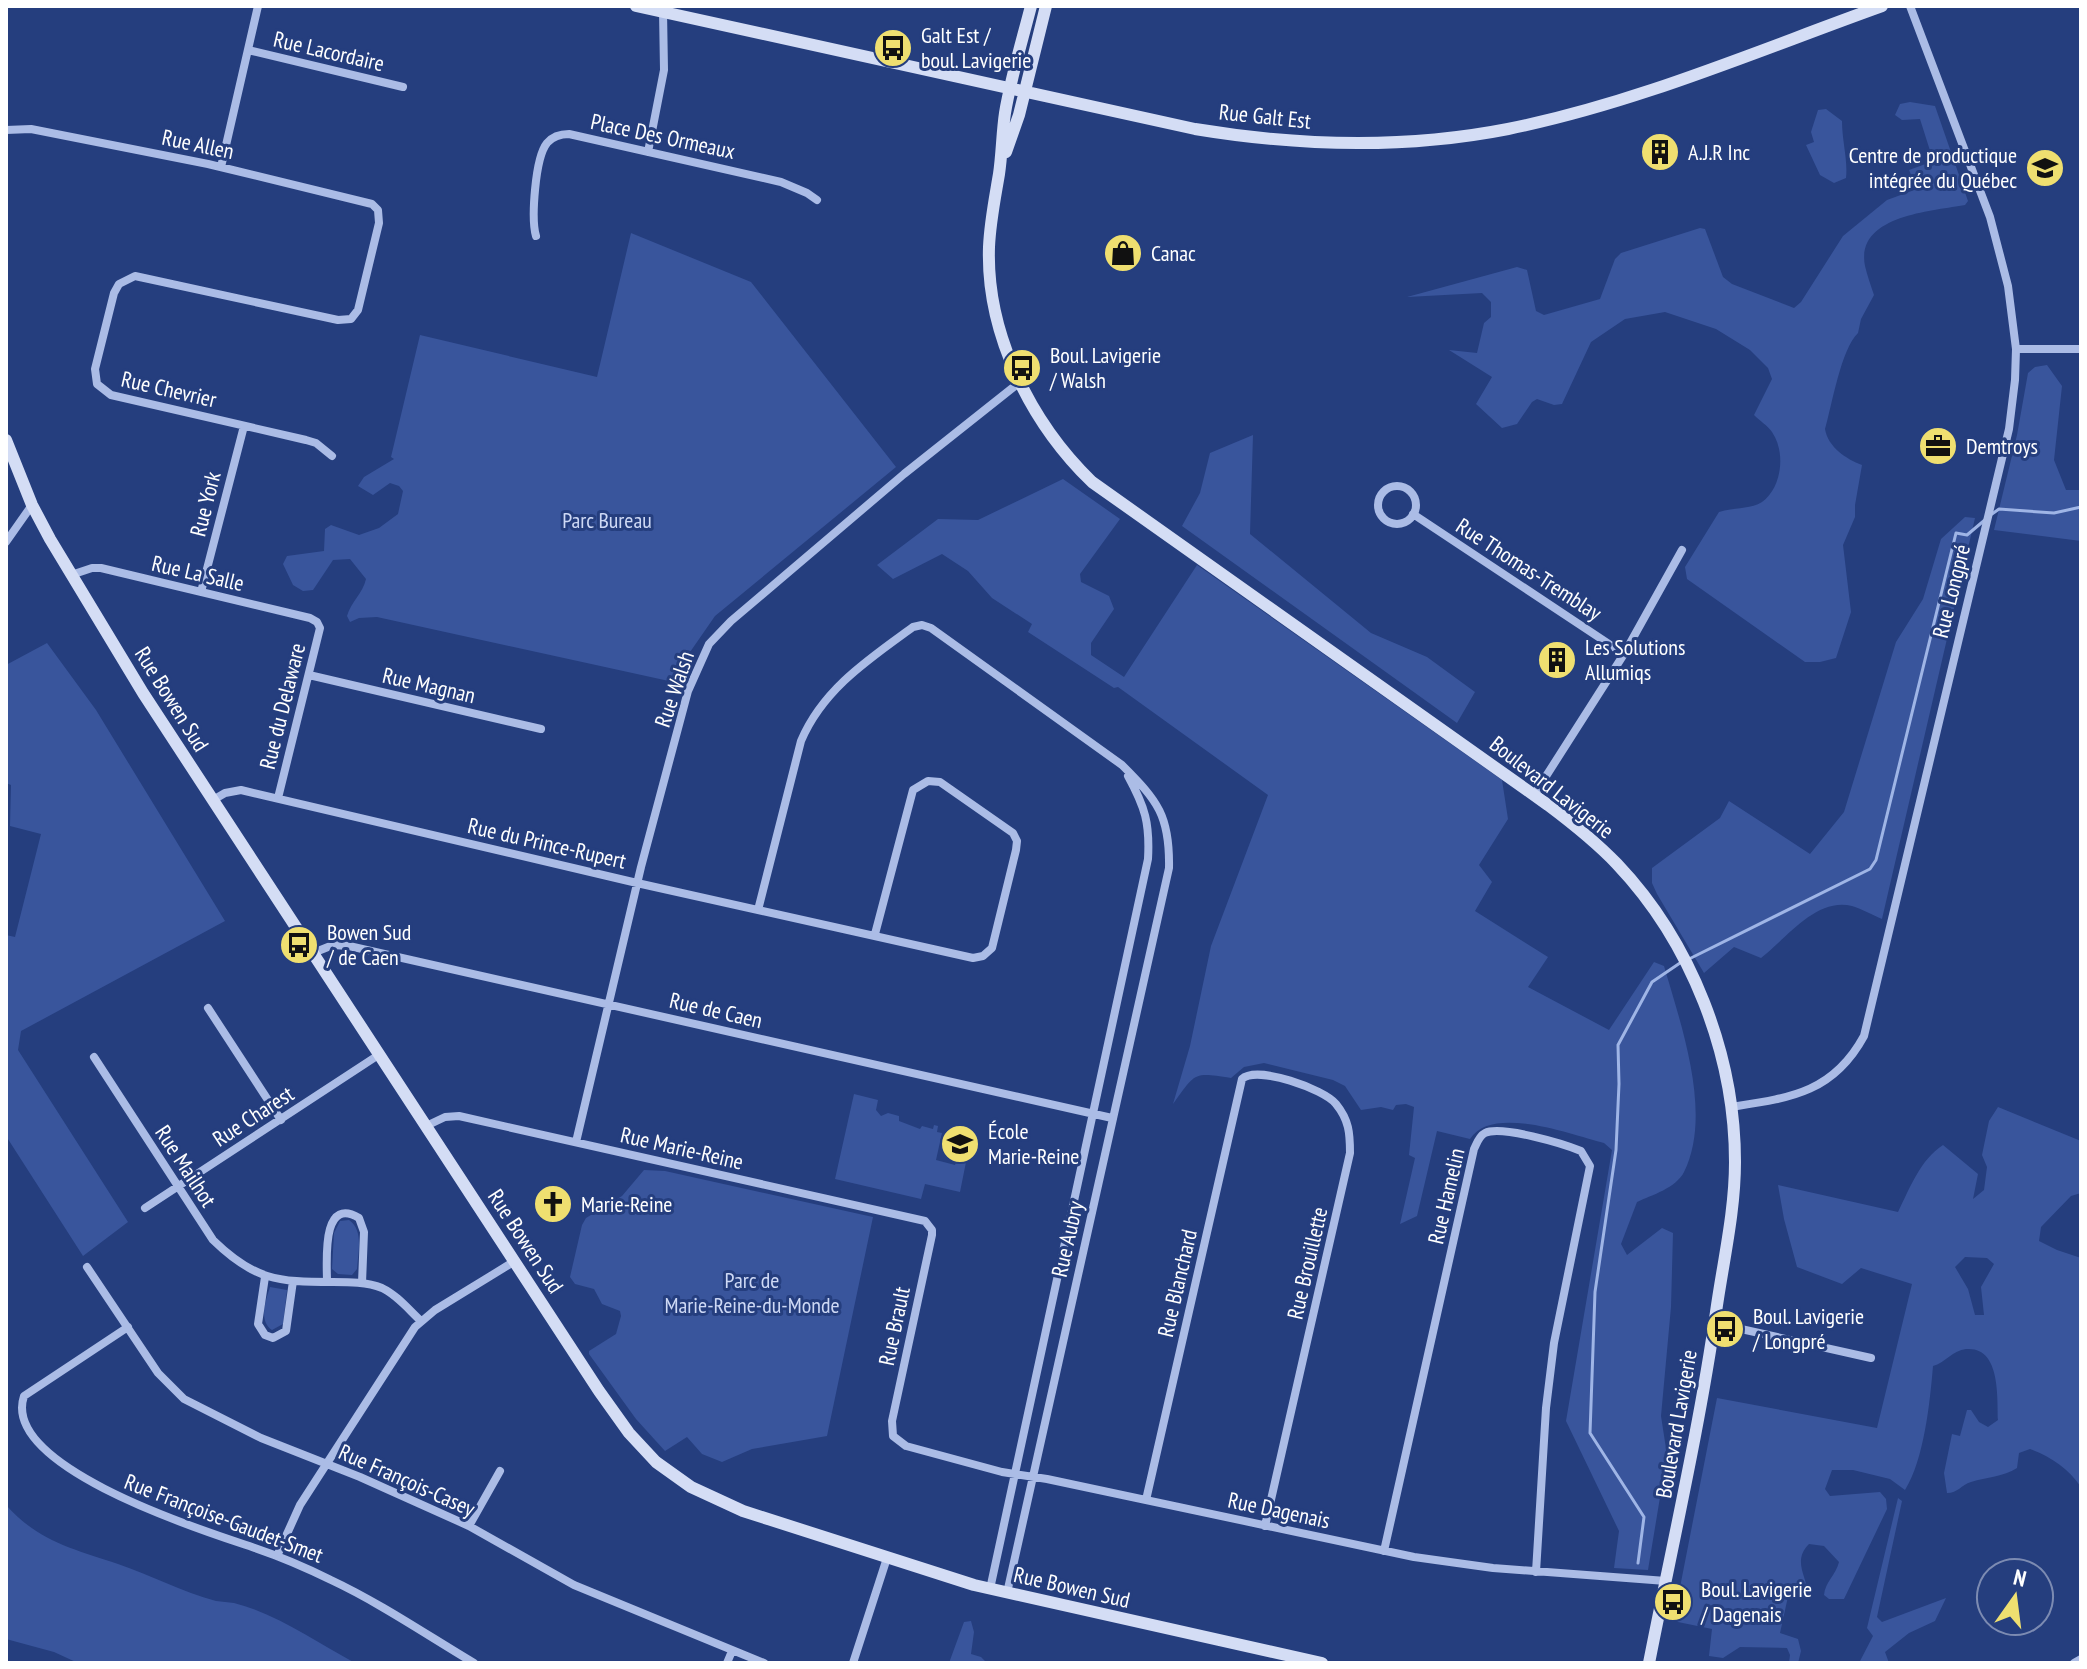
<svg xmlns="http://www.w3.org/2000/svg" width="2087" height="1669" viewBox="0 0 2087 1669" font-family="'PT Sans Narrow',sans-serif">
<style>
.green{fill:#39559c;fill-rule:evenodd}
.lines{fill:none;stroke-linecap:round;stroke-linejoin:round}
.stream{stroke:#9fb5e6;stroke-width:3}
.street{stroke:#abbce6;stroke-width:8}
.secondary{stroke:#d4ddf5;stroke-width:12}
.labels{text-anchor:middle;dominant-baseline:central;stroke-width:6;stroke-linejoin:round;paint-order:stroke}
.poi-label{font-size:22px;fill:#fff;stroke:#253e7e;text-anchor:start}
.street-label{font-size:22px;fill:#fff;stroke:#253e7e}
.park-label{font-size:22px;fill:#ced9f5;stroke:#253e7e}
</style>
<rect width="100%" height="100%" fill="#253e7e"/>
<!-- green -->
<path class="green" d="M 1910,102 L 1935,106 L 1968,201 L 1965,205 C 1933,211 1855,215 1865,266 C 1867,275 1871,286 1874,295 L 1861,319 L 1858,333 C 1841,349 1832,405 1825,429 C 1828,447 1846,459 1862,465 L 1855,505 L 1855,517 L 1843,545 L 1851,612 L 1836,658 L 1820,662 L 1805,662 L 1687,579 L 1685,567 L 1719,512 C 1733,507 1749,510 1762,502 C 1782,488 1786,452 1772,432 C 1768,426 1759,420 1754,415 L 1772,379 L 1768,368 L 1750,350 L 1716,329 L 1665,312 L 1625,319 L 1591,342 L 1562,404 L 1554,405 L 1537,399 L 1532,402 L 1517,424 L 1502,428 L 1476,404 L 1492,377 L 1449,350 L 1477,353 L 1484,323 L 1491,317 L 1491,302 L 1482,293 L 1407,297 L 1517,267 L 1527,270 L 1536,311 L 1544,315 L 1600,299 L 1615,259 L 1621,253 L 1700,228 L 1705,229 L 1723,277 L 1732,284 L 1794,308 L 1801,302 L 1843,236 L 1887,200 L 1917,189 L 1909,170 L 1931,162 L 1932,157 L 1920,119 L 1902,120 L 1895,115 L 1900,104 Z
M 1826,109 L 1842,121 C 1842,141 1848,160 1846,178 L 1834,183 L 1820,175 L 1806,145 L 1814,142 L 1811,132 L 1818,110 Z
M 631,233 L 751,282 L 896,467 L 715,616 L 688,655 L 678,683 L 377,617 L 359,618 L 350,622 L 347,616 C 351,602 363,593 366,579 L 350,559 L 333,560 L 313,590 L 303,591 L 293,585 L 283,564 L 287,556 L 324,551 L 325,529 L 331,525 L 359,535 L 379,528 L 398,514 L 403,491 L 399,486 L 390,483 L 373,495 L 358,486 L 364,477 L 394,459 L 391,457 L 420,335 L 597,377 Z
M 2047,365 L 2062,386 L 2054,460 L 2066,490 L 2081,490 L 2081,541 L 1994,530 L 2017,435 L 2028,373 L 2035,367 Z
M 1253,435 L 1250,534 L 1371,633 L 1427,657 L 1475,692 L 1457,723 L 1182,526 L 1200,493 L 1210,453 Z
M 1063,479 L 1120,519 L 1080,574 L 1081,582 L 1109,596 L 1114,609 L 1091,643 L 1091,655 L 1124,677 L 1197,565 L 1502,780 L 1508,819 L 1479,865 L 1492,882 L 1475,911 L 1548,957 L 1528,987 L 1609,1030 L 1654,962 L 1664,966 C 1681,1025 1713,1114 1684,1172 C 1676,1188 1652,1195 1637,1202 L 1621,1244 L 1627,1255 L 1662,1228 L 1673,1233 L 1671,1307 L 1661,1416 L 1667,1455 L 1648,1570 L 1614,1568 L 1619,1531 L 1566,1421 L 1612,1150 L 1604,1143 C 1571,1135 1492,1104 1470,1139 L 1437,1131 L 1417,1216 L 1400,1224 L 1415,1158 L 1409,1155 L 1414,1107 L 1406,1104 L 1396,1105 L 1393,1110 L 1381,1107 L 1361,1110 L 1345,1086 L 1333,1080 L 1264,1063 L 1244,1067 L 1231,1078 C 1192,1072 1196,1073 1173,1104 L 1190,1046 L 1211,946 L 1268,795 L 1118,687 L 1114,688 L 1028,632 L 1032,624 L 992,598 L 968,571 L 942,554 L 893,579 L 877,565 L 938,519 L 978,520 Z
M 1965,517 L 1975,518 L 1882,919 C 1873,915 1862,909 1852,906 C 1816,897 1786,939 1761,958 L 1734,947 L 1704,973 L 1657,894 L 1652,883 L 1652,868 L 1720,818 L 1729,801 L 1810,854 L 1844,812 L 1896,642 L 1923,599 L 1941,539 Z
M 47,643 L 96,710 L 225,921 L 21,1031 L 18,1050 L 128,1222 L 83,1256 L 6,1136 L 6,935 L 15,937 L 41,834 L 10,826 L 11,785 L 6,783 L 6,665 Z
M 854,1094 L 878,1100 L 876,1110 L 881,1116 L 888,1113 L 899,1116 L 899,1121 L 920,1129 L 922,1126 L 933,1129 L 934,1125 L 938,1126 L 937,1132 L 942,1133 L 936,1160 L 955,1165 L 958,1155 L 967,1157 L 960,1192 L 925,1184 L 921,1199 L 835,1179 Z
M 1998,1107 L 2081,1141 L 2081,1193 L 2071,1196 L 2041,1227 L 2039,1241 L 2057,1250 L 2081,1258 L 2081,1487 C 2068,1468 2051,1457 2030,1449 L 2019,1453 L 2017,1468 C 2003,1477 1987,1477 1971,1482 C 1961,1485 1958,1493 1947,1493 L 1944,1473 L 1952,1434 L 1960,1436 L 1967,1410 L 1971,1410 L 1979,1422 L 1988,1427 L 1998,1420 C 1997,1398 2001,1346 1966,1349 C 1953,1350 1945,1363 1933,1366 C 1930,1402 1924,1460 1905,1490 L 1890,1479 L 1853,1470 L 1832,1470 L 1825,1489 L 1830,1496 L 1880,1492 L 1886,1499 L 1887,1509 L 1844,1599 L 1829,1599 L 1824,1595 C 1825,1582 1836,1575 1839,1562 L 1824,1546 L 1809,1544 C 1791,1562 1809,1578 1807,1595 L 1789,1592 L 1780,1633 L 1798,1639 L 1801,1651 L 1798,1663 L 1789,1663 L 1790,1655 L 1787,1648 L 1740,1647 L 1723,1658 L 1709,1656 L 1712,1629 L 1678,1622 L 1674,1618 L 1717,1398 L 1877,1428 L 1912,1284 L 1861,1268 L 1842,1284 L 1797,1267 L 1784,1219 L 1778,1185 L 1898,1212 C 1910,1188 1920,1160 1943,1145 L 1978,1174 L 1973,1199 L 1984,1190 L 1987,1167 L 1982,1155 L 1989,1121 ZM 1965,1257 L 1987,1258 L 1994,1264 L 1981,1287 L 1984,1315 L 1975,1315 L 1968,1289 L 1955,1267 Z
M 644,1170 L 665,1171 L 873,1217 L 827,1436 L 752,1449 L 722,1462 L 702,1454 L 687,1437 L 665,1451 L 636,1419 L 589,1354 L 589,1351 L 616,1334 L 621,1316 L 620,1311 L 602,1304 L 594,1289 L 575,1284 L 570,1277 L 582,1225 L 586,1218 L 622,1196 Z
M 349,1220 C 364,1230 358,1253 357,1269 L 352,1275 L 338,1274 L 332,1269 L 334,1233 L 340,1221 Z
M 270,1287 L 287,1290 L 283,1324 L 272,1330 C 258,1321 266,1300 270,1287 Z
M 1898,1498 L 1902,1501 L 1877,1617 L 1882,1622 L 1946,1598 L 1935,1621 L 1909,1633 L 1885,1652 L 1889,1663 L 1859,1663 L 1873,1636 L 1867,1628 Z
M 6,1505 C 39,1542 74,1549 118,1564 C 151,1575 182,1592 216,1601 C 222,1602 228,1602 234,1603 C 277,1614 316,1642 355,1663 L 78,1663 L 54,1652 L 6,1639 Z
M 971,1621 L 974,1632 L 971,1654 L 981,1657 L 987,1663 L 949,1663 L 964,1622 Z"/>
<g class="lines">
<!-- stream -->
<path class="stream" d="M 1992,514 L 1999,509 L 2054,513 L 2081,507
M 1687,960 L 1870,869 L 1876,860 L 1956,533 L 1967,535 L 1986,519
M 1638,1563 L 1644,1517 L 1590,1433 L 1595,1292 L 1616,1150 L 1619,1084 L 1618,1045 L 1652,982 L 1680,963"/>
<!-- street -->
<path class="street" d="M 248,50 L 403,87
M 6,130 L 31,129 L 208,164 L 372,204 L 378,210 L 379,223 L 358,310 L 351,319 L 338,320 L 135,276 L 119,284 L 114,293 L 95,369 L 97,384 L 111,395 L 306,440 L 316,443 L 332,456
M 648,152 L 664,70 L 663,11
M 221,167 L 258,6
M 536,236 C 531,219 535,158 547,143 C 553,136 560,134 569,134 L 781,182 L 807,193 L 817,200
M 2016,349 L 2081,349
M1378 505a19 19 0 1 1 38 0a19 19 0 1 1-38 0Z
M 1413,514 L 1624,654
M 6,542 L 32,505
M 71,575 L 92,568 L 101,568 L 310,618 L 317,622 L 320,628 L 278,798
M 201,592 L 244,426
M 309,675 L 541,729
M 1534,795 L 1624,654 L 1682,550
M 213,800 L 225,793 L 241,790 L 637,883 L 973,958 L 983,956 L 992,948 L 1016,850 L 1017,841 L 1013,833 L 940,782 L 928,781 L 913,790 L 875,934
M 758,910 L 801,741 C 823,689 869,659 913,627 L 922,625 L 931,628 L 1122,765 C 1158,801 1170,816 1169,868 L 1007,1593
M 313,953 L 333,945 L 349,946 L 1112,1118
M 208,1008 L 281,1120
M 94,1057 L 213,1240 C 254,1280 277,1282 333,1282 C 349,1282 367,1282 382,1288 C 397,1295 409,1310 421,1321
M 1731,1107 C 1790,1098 1833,1093 1864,1036 L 2009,429 L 2015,380 L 2016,349 L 2008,286 L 1990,217 L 1910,6
M 426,1126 L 445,1117 L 459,1116 L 925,1221 L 932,1230 L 932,1235 L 892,1421 L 893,1436 L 906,1446 L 1002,1472 L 1047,1479 L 1414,1557 L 1493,1568 L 1666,1581
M 576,1142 L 641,867 L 688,691 L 709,644 L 731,621 L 904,474 L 1020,382
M 145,1208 L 380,1054
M 87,1267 L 158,1373 L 184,1399 L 261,1438 L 360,1477 L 469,1526 L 574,1585 L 764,1663
M 265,1277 L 258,1324 L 265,1335 L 273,1338 L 286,1331 L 293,1281
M 327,1282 C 327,1262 321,1195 359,1218 L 364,1232 L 362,1283
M 1714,1323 L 1871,1358
M 128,1327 L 24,1396 C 0,1467 204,1531 252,1547 C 279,1556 305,1567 331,1580 C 380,1603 427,1635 474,1663
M 1146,1500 L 1242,1079 C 1257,1065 1324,1089 1336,1104 C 1349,1120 1350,1133 1350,1153 L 1265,1526
M 469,1526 L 500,1471
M 1384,1551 L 1474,1149 C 1477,1143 1479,1136 1485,1133 C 1501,1125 1564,1144 1581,1151 L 1590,1166 L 1554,1343 L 1546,1408 L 1536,1572
M 277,1556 L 300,1505 L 415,1327 L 435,1310 L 515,1261
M 990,1589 L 1148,859 C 1150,823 1145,807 1128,776
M 727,1663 L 732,1651
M 853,1663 L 887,1558
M 2074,1663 L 2081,1659"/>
<!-- secondary -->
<path class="secondary" d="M 636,6 L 1195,129 C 1298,146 1406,149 1508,129 C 1637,103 1759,50 1882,6
M 1031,6 C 1022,41 1011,77 1005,113 C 1002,133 1002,154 999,174 C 995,198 990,222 989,247 C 986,334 1031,423 1092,482 L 1548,805 C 1572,823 1596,842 1617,864 C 1691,942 1735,1054 1735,1162 C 1735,1212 1723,1262 1716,1312 C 1699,1430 1672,1546 1649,1663
M 1006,152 L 1019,115 L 1046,6
M 6,440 L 32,505 L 50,539 L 143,693 L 599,1391 L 629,1433 L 656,1462 L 691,1487 L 743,1511 L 974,1585 L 1322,1663"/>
</g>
<!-- icons -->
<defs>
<g id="bus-disc" transform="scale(2)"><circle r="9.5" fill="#efdf70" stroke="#253e7e"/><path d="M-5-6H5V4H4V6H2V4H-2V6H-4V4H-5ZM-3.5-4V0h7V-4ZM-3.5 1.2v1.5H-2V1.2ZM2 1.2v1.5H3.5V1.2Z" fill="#111"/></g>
<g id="building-disc" transform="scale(2)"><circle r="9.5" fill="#efdf70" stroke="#253e7e"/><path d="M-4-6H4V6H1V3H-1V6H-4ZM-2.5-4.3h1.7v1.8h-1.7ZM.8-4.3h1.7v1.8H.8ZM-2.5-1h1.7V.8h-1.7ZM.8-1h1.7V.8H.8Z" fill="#111"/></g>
<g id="school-disc" transform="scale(2)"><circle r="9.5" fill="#efdf70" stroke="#253e7e"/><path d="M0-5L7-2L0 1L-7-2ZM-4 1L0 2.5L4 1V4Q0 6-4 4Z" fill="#111"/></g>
<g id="shop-disc" transform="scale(2)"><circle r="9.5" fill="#efdf70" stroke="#253e7e"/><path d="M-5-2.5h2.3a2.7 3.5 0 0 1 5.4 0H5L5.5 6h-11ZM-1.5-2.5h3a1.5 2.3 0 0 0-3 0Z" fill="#111"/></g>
<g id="office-disc" transform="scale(2)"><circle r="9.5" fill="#efdf70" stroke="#253e7e"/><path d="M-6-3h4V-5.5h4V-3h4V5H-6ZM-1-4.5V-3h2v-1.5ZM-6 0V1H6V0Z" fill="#111"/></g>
<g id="church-disc" transform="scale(2)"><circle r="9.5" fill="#efdf70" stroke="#253e7e"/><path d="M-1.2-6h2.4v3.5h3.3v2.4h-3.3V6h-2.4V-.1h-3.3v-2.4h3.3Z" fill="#111"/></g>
</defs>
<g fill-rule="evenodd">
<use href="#bus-disc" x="893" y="48"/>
<use href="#building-disc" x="1660" y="152"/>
<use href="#school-disc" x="2045" y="168"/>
<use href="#shop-disc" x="1123" y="253"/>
<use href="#bus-disc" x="1022" y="368"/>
<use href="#office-disc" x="1938" y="446"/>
<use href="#building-disc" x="1557" y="660"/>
<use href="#bus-disc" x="299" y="945"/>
<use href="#school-disc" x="960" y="1144"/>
<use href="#church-disc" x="553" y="1204"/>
<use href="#bus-disc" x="1725" y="1329"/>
<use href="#bus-disc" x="1673" y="1602"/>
</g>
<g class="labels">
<!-- poi labels -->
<g class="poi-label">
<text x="921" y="35">Galt Est /<tspan x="921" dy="25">boul. Lavigerie</tspan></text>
<text x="1688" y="152">A.J.R Inc</text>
<text x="2017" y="155" text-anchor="end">Centre de productique<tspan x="2017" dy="25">intégrée du Québec</tspan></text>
<text x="1151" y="253">Canac</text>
<text x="1050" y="355">Boul. Lavigerie<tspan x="1050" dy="25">/ Walsh</tspan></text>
<text x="1966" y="446">Demtroys</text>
<text x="1585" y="647">Les Solutions<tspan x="1585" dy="25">Allumiqs</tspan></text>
<text x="327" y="932">Bowen Sud<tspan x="327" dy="25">/ de Caen</tspan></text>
<text x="988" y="1131">École<tspan x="988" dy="25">Marie-Reine</tspan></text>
<text x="581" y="1204">Marie-Reine</text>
<text x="1753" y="1316">Boul. Lavigerie<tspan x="1753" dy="25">/ Longpré</tspan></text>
<text x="1701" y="1589">Boul. Lavigerie<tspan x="1701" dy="25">/ Dagenais</tspan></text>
</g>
<!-- street labels -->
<g class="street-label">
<text transform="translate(329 51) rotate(13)">Rue Lacordaire</text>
<text transform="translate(1265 116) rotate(6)">Rue Galt Est</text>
<text transform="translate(663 136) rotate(12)">Place Des Ormeaux</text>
<text transform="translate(198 144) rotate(12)">Rue Allen</text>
<text transform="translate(169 389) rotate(13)">Rue Chevrier</text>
<text transform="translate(205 504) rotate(-76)">Rue York</text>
<text transform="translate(1529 569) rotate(33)">Rue Thomas-Tremblay</text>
<text transform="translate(198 573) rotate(13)">Rue La Salle</text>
<text transform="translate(1951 591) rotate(-76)">Rue Longpré</text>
<text transform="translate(429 685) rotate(13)">Rue Magnan</text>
<text transform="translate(674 689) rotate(-71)">Rue Walsh</text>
<text transform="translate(172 699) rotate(58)">Rue Bowen Sud</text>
<text transform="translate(282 706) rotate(-76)">Rue du Delaware</text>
<text transform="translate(1552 787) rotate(38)">Boulevard Lavigerie</text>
<text transform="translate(547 843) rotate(13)">Rue du Prince-Rupert</text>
<text transform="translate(716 1010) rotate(13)">Rue de Caen</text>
<text transform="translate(253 1116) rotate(-33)">Rue Charest</text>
<text transform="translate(682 1148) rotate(13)">Rue Marie-Reine</text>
<text transform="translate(186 1166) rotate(57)">Rue Mailhot</text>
<text transform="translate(1446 1196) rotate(-77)">Rue Hamelin</text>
<text transform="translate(1067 1239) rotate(-77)">Rue Aubry</text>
<text transform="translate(526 1241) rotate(57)">Rue Bowen Sud</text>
<text transform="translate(1307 1263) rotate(-77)">Rue Brouillette</text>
<text transform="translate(1177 1283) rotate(-77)">Rue Blanchard</text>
<text transform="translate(894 1326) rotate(-78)">Rue Brault</text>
<text transform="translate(1676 1424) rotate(-80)">Boulevard Lavigerie</text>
<text transform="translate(407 1480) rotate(24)">Rue François-Casey</text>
<text transform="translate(1279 1510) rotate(12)">Rue Dagenais</text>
<text transform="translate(224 1518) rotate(21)">Rue Françoise-Gaudet-Smet</text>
<text transform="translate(1072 1587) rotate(13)">Rue Bowen Sud</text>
</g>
<!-- park labels -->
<g class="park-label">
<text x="607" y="520">Parc Bureau</text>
<text x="752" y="1280">Parc de<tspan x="752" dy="25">Marie-Reine-du-Monde</tspan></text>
</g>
</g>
<!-- border -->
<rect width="2087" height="1669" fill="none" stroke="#ffffff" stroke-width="16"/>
<!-- north arrow -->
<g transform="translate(2015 1597) rotate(14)"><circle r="38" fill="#253e7e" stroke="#7c8bb2" stroke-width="2"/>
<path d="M0-6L14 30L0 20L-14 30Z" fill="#efdf70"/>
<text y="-12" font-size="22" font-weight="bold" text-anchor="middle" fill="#ffffff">N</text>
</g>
</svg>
